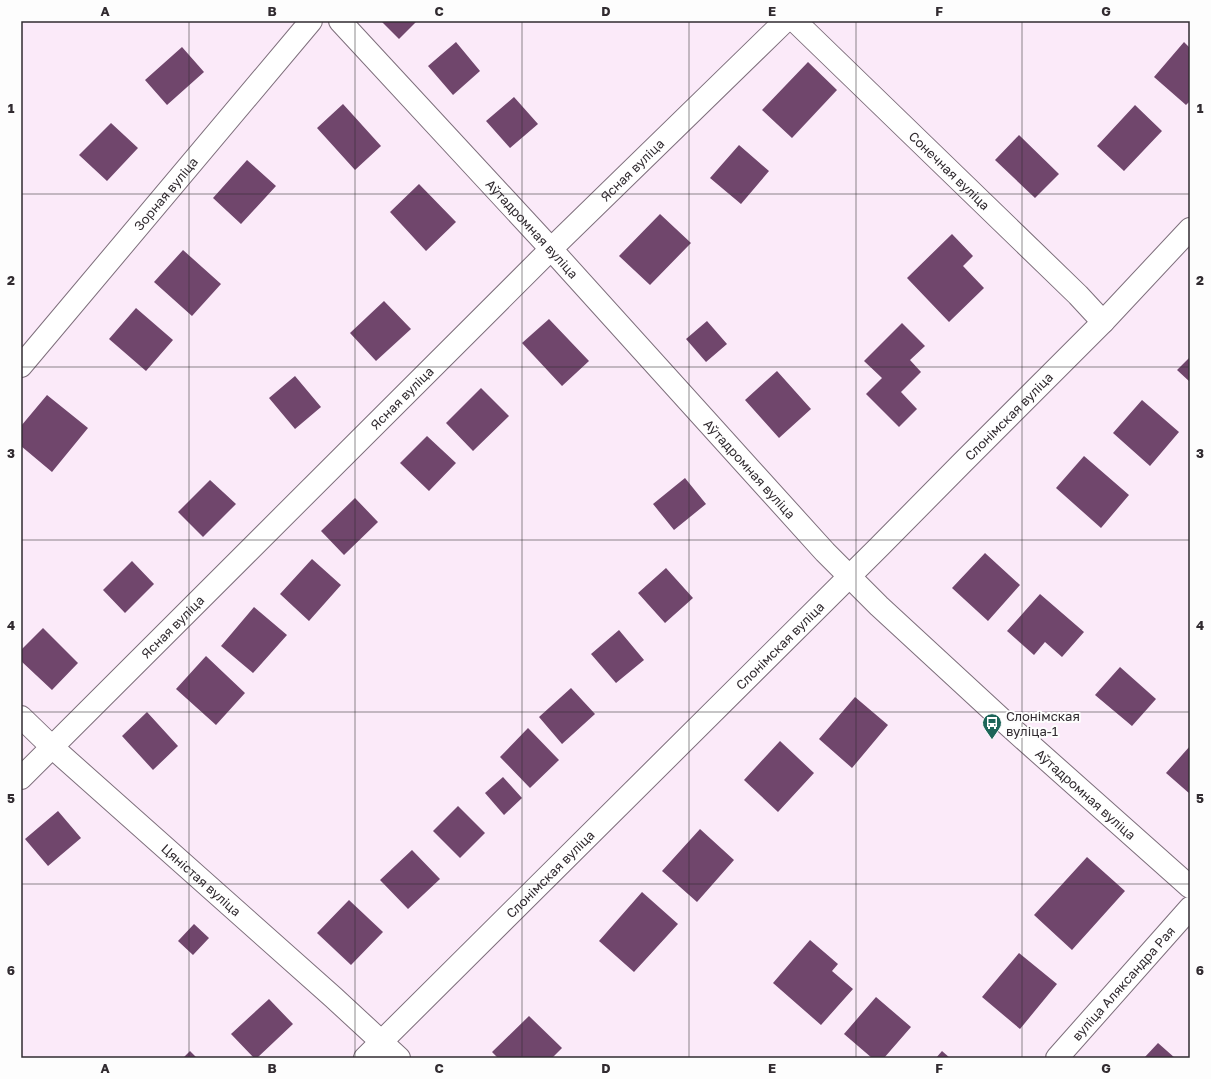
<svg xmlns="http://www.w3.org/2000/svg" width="1211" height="1079" viewBox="0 0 1211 1079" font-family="'Golos Text',sans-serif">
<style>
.building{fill:#70466c}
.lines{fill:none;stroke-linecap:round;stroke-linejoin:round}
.minor-casing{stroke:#7d6e7b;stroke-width:24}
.minor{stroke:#fff;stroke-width:22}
.grid{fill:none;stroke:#312b30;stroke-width:1;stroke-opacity:0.55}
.labels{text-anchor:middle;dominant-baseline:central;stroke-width:4;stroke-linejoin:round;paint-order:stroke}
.street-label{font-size:13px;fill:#312b30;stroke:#fdfdfd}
.poi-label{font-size:13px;fill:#312b30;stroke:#fdfdfd;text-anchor:start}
.neatline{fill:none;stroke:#312b30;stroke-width:1.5}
.grid-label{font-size:13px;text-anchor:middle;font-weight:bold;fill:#312b30}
</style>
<rect width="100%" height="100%" fill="#fbeaf9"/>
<!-- building -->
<path class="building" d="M 381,21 L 417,21 L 399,39 Z
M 456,42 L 480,71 L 453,95 L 428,66 Z
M 1184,42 L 1190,48 L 1190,101 L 1186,105 L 1154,77 Z
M 182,47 L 204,72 L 167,105 L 145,80 Z
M 808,62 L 837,90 L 792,138 L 762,110 Z
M 514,97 L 538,124 L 510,148 L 486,121 Z
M 343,104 L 381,146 L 355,170 L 317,128 Z
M 1135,105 L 1162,131 L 1124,171 L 1097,146 Z
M 111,123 L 138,148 L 107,181 L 79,155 Z
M 1019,135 L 1059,174 L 1035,198 L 995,160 Z
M 739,145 L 769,171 L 741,204 L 710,178 Z
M 247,160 L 276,186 L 241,224 L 213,198 Z
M 419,184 L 456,222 L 426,251 L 390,212 Z
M 660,214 L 691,243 L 650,285 L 619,256 Z
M 952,234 L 973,256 L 963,266 L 984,288 L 949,322 L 907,278 Z
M 183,250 L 221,284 L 192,316 L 154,282 Z
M 384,301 L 411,329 L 376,361 L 350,333 Z
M 136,308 L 173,340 L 146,371 L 109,339 Z
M 549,319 L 589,361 L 562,386 L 522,343 Z
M 707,321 L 727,344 L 706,362 L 686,339 Z
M 902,323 L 925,346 L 910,360 L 921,372 L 901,392 L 917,409 L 899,427 L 866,394 L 882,378 L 864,361 Z
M 1190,357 L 1190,382 L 1177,370 Z
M 777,371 L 811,409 L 779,438 L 745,400 Z
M 295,376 L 321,407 L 295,429 L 269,398 Z
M 481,388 L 509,416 L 473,451 L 446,423 Z
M 47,395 L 88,428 L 52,472 L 21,446 L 21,426 Z
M 1142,400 L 1179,432 L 1150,466 L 1113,433 Z
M 427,436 L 456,463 L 429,491 L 400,463 Z
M 1084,456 L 1129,495 L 1101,528 L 1056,488 Z
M 685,478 L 706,504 L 674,530 L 653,504 Z
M 210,480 L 236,504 L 203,537 L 178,512 Z
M 355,498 L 378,522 L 344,555 L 321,531 Z
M 985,553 L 1020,585 L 988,621 L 952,588 Z
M 312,559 L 341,585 L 309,621 L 280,594 Z
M 132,561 L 154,584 L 125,613 L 103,590 Z
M 666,568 L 693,598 L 665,623 L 638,593 Z
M 1040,594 L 1084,632 L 1062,657 L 1045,642 L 1034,655 L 1007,631 Z
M 254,607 L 287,635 L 253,673 L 221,646 Z
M 43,628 L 78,663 L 52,690 L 21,661 L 21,650 Z
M 619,630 L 644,660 L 616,683 L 591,654 Z
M 206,656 L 245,693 L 216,725 L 176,689 Z
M 1120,667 L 1156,699 L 1132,726 L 1095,695 Z
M 571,688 L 595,714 L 562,744 L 539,717 Z
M 855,697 L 888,725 L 852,768 L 819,739 Z
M 147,712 L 178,746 L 153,770 L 122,736 Z
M 528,728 L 559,760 L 530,788 L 500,757 Z
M 780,741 L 814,773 L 778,812 L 744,780 Z
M 1190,746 L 1190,794 L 1166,773 Z
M 503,777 L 522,798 L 504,815 L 485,793 Z
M 458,806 L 485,833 L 460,858 L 433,831 Z
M 58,811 L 81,838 L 48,866 L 25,839 Z
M 700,829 L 734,860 L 697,902 L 662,871 Z
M 412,850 L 440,879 L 408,909 L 380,880 Z
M 1087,857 L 1125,891 L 1072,950 L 1034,915 Z
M 642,892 L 678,924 L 634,972 L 599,941 Z
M 349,900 L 383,932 L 351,965 L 317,933 Z
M 194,924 L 209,938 L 193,955 L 178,941 Z
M 810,940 L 838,964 L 832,971 L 853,989 L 821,1025 L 773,983 Z
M 1019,953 L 1057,984 L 1020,1029 L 982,997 Z
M 876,997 L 911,1027 L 884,1058 L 872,1058 L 844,1034 Z
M 269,999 L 293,1024 L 257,1058 L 254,1058 L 231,1034 Z
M 529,1016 L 562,1048 L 552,1058 L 498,1058 L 492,1052 Z
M 1158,1043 L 1175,1058 L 1144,1058 Z
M 190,1051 L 197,1058 L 183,1058 Z
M 942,1051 L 950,1058 L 936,1058 Z"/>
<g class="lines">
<!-- minor casing -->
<g class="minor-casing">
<g id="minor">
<path id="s1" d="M 340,21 L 551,249 L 825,552 L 879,606 L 1008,725 L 1190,887"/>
<path id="s2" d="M 795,21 L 1078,295 L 1103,322"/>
<path id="s3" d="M 21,366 L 311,21"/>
<path id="s4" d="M 21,717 L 52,747 L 333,997 L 399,1058"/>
<path id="s5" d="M 21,778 L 551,249 L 785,21"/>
<path id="s6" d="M 365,1058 L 880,546 L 961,464 L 1103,322 L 1190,229"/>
<path id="s7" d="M 1057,1058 L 1190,908"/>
</g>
</g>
<!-- minor -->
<use href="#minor" class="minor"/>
</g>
<!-- grid -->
<path class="grid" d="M 189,21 L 189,1058M 355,21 L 355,1058M 522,21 L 522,1058M 689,21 L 689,1058M 856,21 L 856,1058M 1022,21 L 1022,1058M 21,194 L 1190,194M 21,367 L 1190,367M 21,540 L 1190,540M 21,712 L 1190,712M 21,884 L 1190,884"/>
<!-- icons -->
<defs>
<g id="bus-pin" transform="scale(1)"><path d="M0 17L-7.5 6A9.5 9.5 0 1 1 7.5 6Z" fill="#1d6559" stroke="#fdfdfd"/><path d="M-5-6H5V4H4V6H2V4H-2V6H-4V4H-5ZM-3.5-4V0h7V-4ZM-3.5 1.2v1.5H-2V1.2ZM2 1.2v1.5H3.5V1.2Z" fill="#fff"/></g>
</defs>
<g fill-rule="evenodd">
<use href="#bus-pin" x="992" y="723"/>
</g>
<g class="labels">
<!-- street labels -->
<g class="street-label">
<text stroke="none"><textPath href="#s5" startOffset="862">Ясная вуліца</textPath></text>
<text stroke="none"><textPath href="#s2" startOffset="215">Сонечная вуліца</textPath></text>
<text stroke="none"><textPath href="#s3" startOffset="225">Зорная вуліца</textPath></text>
<text stroke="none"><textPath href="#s1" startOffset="283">Аўтадромная вуліца</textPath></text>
<text stroke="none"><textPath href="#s5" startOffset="538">Ясная вуліца</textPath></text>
<text stroke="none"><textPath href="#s6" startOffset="909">Слонімская вуліца</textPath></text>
<text stroke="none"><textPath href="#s1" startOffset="607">Аўтадромная вуліца</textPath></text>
<text stroke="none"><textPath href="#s5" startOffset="214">Ясная вуліца</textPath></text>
<text stroke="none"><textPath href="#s6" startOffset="585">Слонімская вуліца</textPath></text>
<text stroke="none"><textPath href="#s1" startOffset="1075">Аўтадромная вуліца</textPath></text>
<text stroke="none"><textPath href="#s6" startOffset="261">Слонімская вуліца</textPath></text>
<text stroke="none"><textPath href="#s4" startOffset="243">Цяністая вуліца</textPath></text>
<text stroke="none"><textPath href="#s7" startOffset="100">вуліца Аляксандра Рая</textPath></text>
</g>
<!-- poi labels -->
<g class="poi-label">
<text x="1006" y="716">Слонімская<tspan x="1006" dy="15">вуліца-1</tspan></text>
</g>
</g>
<!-- border -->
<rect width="1211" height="1079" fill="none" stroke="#fdfdfd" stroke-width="44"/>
<rect x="22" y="22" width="1167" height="1035" class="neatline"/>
<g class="grid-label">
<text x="105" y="16">A</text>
<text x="272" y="16">B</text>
<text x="439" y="16">C</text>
<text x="606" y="16">D</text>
<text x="772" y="16">E</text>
<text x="939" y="16">F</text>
<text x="1106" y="16">G</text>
<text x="11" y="113">1</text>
<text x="1200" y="113">1</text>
<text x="11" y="285">2</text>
<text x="1200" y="285">2</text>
<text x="11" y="458">3</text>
<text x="1200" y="458">3</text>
<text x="11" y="630">4</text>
<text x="1200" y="630">4</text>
<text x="11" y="803">5</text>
<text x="1200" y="803">5</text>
<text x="11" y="975">6</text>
<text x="1200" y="975">6</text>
<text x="105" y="1073">A</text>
<text x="272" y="1073">B</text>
<text x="439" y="1073">C</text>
<text x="606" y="1073">D</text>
<text x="772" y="1073">E</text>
<text x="939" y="1073">F</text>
<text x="1106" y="1073">G</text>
</g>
</svg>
